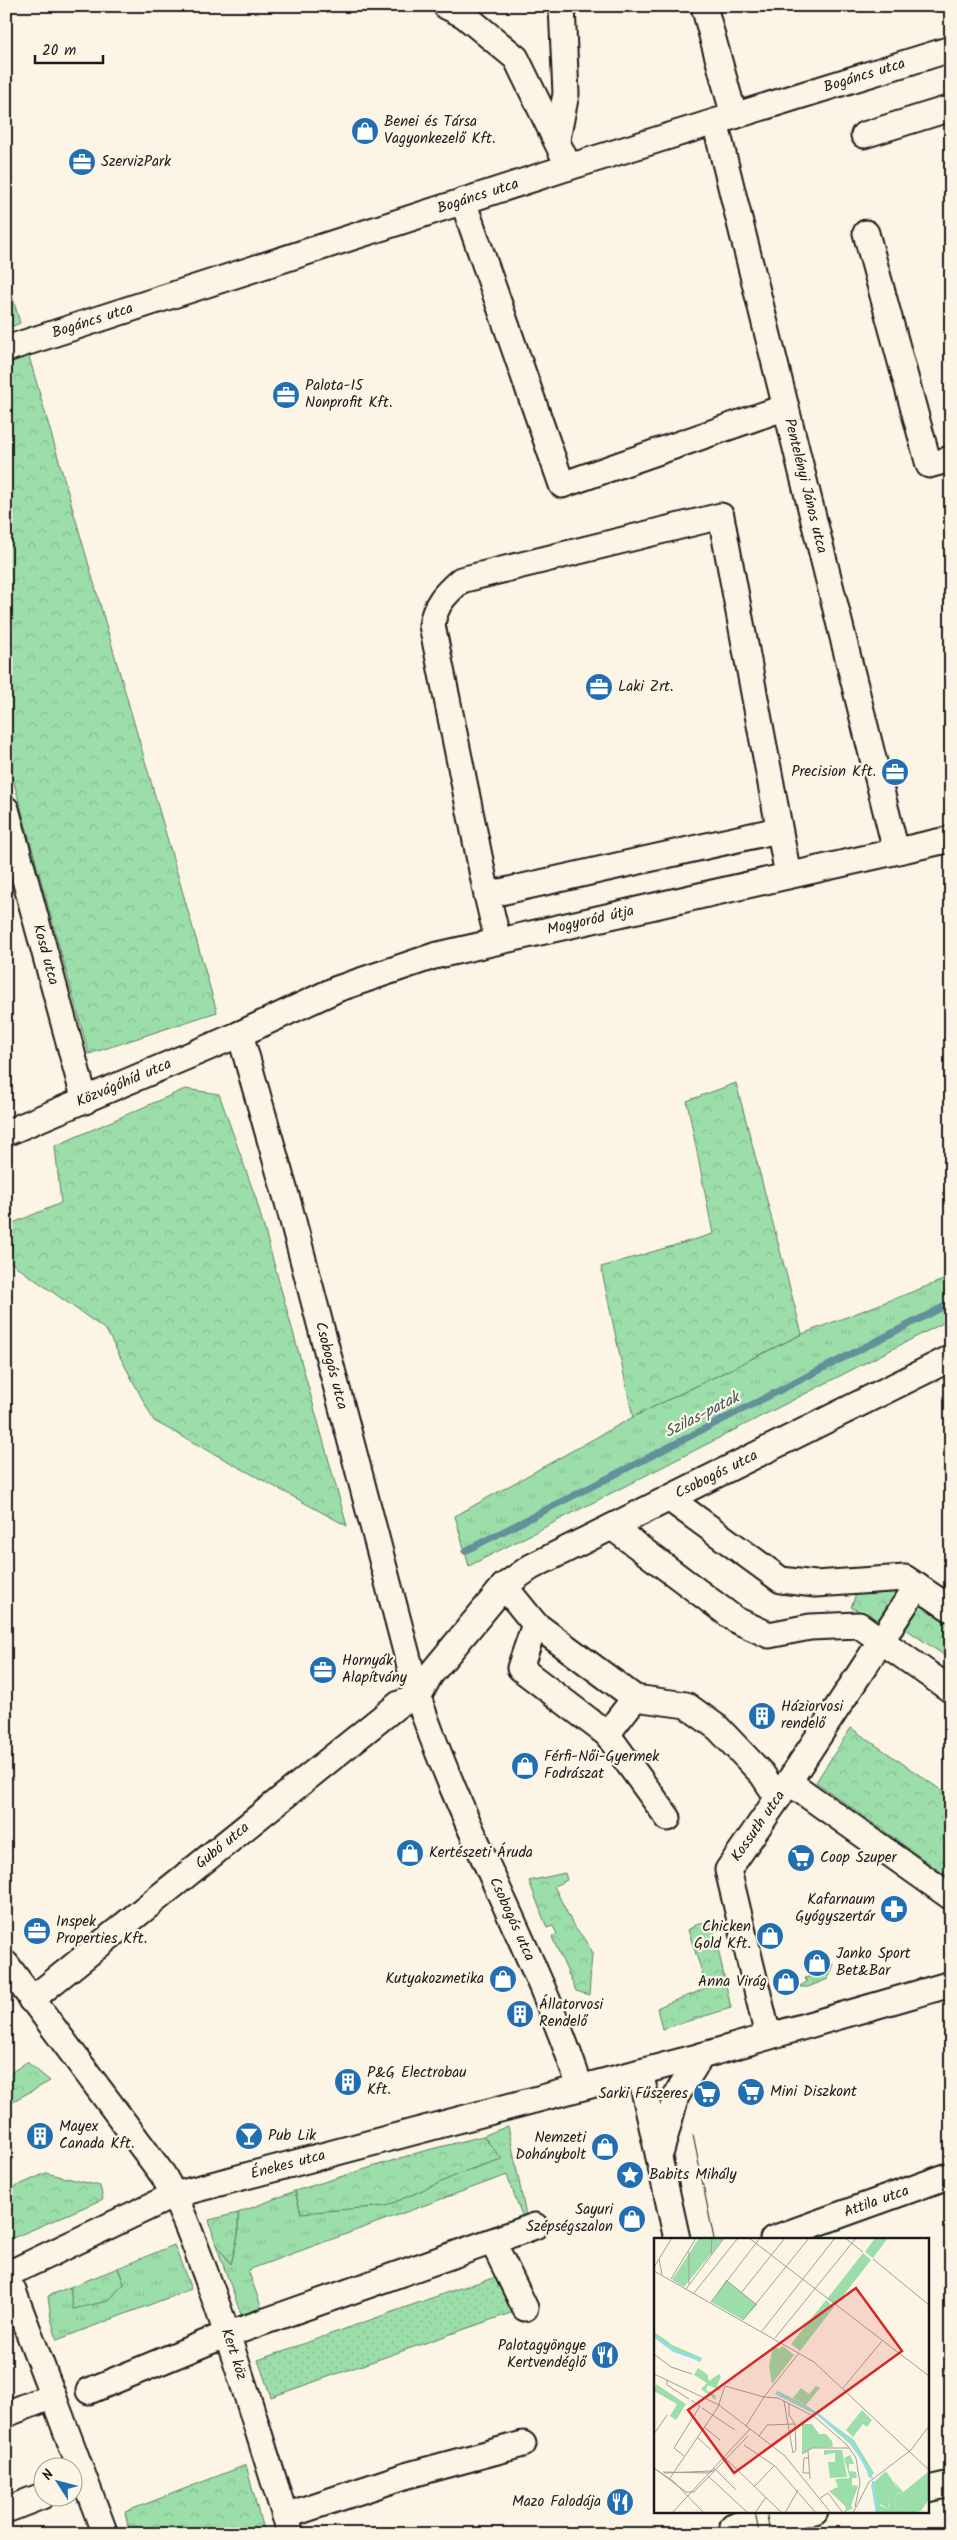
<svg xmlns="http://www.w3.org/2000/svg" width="957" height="2540" viewBox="0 0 957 2540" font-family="Kalam,sans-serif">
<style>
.grass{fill:url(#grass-tufts);stroke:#5c7d62}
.forest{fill:url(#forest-crowns);stroke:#5c7d62}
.park{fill:url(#park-dots);stroke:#5c7d62}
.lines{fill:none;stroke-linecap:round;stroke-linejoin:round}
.stream{stroke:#62909b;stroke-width:7}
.minor-casing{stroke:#1c1c1c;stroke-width:29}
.minor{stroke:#fcf5e5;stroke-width:25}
.tram{stroke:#1c1c1c;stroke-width:1}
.labels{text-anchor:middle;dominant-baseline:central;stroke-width:4.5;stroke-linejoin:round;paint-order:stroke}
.street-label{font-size:15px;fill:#1c1c1c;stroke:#fcf5e5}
.poi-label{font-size:15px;fill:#1c1c1c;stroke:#fcf5e5;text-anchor:start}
.water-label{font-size:16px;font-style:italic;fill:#3f565c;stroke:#fcf5e5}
.inset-river{fill:none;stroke:#90ddf0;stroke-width:2.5}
.inset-road{fill:none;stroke:#a29e95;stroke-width:1}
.view{fill:#d62828;fill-opacity:0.15;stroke:#d62828;stroke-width:2.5}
.inset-edge{fill:none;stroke:#1c1c1c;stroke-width:2.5}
</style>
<defs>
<pattern id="grass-tufts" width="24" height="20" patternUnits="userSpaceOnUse" patternTransform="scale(1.25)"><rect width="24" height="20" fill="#9cdea9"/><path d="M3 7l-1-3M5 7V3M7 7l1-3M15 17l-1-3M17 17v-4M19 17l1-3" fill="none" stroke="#86be91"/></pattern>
<pattern id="forest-crowns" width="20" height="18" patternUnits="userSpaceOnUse" patternTransform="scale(1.25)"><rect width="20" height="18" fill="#9cdea9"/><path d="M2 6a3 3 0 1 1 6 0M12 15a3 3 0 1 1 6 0" fill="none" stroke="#86be91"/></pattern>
<pattern id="park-dots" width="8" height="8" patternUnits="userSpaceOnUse" patternTransform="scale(1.25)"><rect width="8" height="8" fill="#9cdea9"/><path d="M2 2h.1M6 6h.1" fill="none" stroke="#86be91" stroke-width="1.8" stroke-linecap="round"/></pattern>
</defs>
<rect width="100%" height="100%" fill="#fcf5e5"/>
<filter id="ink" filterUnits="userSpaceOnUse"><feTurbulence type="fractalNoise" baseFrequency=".02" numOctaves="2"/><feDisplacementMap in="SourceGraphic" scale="10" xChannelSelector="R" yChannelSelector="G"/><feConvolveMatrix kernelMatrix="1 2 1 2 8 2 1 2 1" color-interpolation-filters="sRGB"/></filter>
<g filter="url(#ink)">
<!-- grass -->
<path class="grass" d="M 951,1277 L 951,1319 L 469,1566 L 455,1516 L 633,1417 L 802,1334 Z
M 834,1964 L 828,1979 L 808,1987 L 798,1987 L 807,1982 L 805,1978 L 819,1974 Z
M 508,2126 L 526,2216 L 523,2218 L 507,2175 L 248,2270 L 264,2314 L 243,2320 L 215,2242 L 231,2264 L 238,2235 L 238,2213 L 295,2191 L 301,2213 L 471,2169 L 501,2159 L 483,2136 Z
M 174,2245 L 191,2289 L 57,2340 L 51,2318 L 48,2296 L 70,2287 L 74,2309 L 124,2284 L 118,2268 Z"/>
<!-- forest -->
<path class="forest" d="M 6,274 L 20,323 L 6,329 Z
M 28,353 L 217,1012 L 89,1054 L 6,754 L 6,360 Z
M 736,1083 L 802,1334 L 633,1417 L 601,1267 L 713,1234 L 687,1101 Z
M 185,1089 L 219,1094 L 256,1199 L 347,1526 L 154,1421 L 106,1330 L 6,1259 L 6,1226 L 61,1203 L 55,1146 Z
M 892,1587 L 926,1596 L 951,1615 L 951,1660 L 906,1629 L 902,1636 L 851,1607 L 858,1589 Z
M 851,1728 L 951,1797 L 951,1879 L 816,1782 Z
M 565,1873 L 567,1880 L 554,1886 L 574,1927 L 586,1940 L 592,1953 L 589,1995 L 576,1991 L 552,1937 L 557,1934 L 553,1926 L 547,1928 L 529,1881 Z
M 712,1921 L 731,2008 L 662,2029 L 657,2008 C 673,2000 691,1996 707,1987 L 688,1930 L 699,1923 Z
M 27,2062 L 50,2081 L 6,2105 L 6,2076 Z
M 483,2136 L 502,2159 L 471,2169 L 386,2206 L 301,2213 L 295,2191 L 420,2152 Z
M 46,2173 L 100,2186 L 103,2199 L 6,2241 L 6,2191 Z
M 238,2213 L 238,2235 L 231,2264 L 215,2242 L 209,2220 Z
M 118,2268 L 124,2284 L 108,2301 L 73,2309 L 70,2287 Z
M 246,2465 L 264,2534 L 130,2534 L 125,2512 Z"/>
<!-- park -->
<path class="park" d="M 510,2273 L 525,2308 L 271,2397 L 258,2360 L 454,2290 Z"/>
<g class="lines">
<!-- stream -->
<path class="stream" d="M 465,1551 L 951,1303"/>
<!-- minor casing -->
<g class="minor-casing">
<g id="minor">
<path d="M 446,6 L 464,15 L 516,58 L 569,167"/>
<path d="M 704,6 L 734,116"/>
<path id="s1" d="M 715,122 L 896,851"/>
<path d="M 864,135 L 951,108"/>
<path d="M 557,139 L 566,94 L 562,6"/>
<path d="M 463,201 L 562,485 L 786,407"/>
<path d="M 866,233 L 929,465 L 951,459"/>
<path id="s2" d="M 6,349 L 569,167 L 951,49"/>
<path id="s3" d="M 6,809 L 85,1101"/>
<path d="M 487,895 L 778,830"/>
<path d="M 498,941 L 487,895 L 432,625 C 435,604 445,594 461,580 L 721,516 L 788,875"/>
<path id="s4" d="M 240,1034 L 289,1206 L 418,1697 C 463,1831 536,1953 580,2087"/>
<path id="s5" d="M 6,1133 L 240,1034 L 337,989 L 434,956 L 951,839"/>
<path d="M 670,1499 L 781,1580 L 815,1584 L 905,1578 L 951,1609"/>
<path d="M 612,1527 L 736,1620 L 769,1635 L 810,1627 L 859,1625 L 951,1690"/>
<path d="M 504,1586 L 535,1624 L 635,1698 L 686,1705 L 718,1728 L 762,1774 L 778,1798"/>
<path d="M 535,1624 L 520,1668 L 607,1734 L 668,1818"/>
<path id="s6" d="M 418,1697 L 430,1675 L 504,1586 L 531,1567 L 951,1358"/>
<path d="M 607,1734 L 635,1698"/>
<path d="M 789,1782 L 951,1897"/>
<path id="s7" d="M 6,1964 L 163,2175 C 184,2212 197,2251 212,2291 C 241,2371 264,2453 291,2534"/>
<path id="s8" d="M 31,2000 L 399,1704 L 418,1697"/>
<path id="s9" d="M 768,2036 L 728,1870 L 778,1798 L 917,1586"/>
<path d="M 640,2072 L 677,2239"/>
<path d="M 661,2151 L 676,2096 L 701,2056"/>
<path id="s10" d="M 773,2239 L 951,2175"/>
<path d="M 493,2242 L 525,2308"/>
<path id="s11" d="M 6,2275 L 174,2195 L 701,2056 L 951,1984"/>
<path d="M 6,2280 L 13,2291 L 53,2396"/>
<path d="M 89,2391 L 215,2339 L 535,2226"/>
<path d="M 6,2414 L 53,2396 L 105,2534"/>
<path d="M 928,2489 L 951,2484"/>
<path d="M 6,2510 L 42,2496"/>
<path d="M 285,2516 L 405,2476 L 523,2444"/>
<path d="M 733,2526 L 815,2511"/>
</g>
</g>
<!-- minor -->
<use href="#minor" class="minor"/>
<!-- tram -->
<path class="tram" d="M 693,2135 L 714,2239
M 755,2511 L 759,2534
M 766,2511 L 770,2534"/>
</g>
</g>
<!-- icons -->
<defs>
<g id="shop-disc" transform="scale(1.4375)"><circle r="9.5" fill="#1f6fb2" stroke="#fcf5e5"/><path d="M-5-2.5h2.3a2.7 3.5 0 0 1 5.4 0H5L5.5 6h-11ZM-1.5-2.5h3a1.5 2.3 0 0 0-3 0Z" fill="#fff"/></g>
<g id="office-disc" transform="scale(1.4375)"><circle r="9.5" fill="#1f6fb2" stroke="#fcf5e5"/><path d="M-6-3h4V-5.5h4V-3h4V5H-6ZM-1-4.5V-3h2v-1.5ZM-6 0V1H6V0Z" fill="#fff"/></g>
<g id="building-disc" transform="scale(1.4375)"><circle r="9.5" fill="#1f6fb2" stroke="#fcf5e5"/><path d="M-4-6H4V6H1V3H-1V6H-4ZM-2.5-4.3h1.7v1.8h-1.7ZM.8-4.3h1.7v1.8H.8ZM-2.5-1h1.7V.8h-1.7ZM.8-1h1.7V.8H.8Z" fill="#fff"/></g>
<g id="supermarket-disc" transform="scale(1.4375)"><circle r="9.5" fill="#1f6fb2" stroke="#fcf5e5"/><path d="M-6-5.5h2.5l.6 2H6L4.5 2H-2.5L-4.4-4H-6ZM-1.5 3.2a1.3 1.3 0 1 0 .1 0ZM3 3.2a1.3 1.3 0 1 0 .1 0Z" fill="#fff"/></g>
<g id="pharmacy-disc" transform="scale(1.4375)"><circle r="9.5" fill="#1f6fb2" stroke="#fcf5e5"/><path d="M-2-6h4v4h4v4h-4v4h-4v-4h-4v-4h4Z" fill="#fff"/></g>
<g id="bar-disc" transform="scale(1.4375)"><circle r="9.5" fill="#1f6fb2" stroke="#fcf5e5"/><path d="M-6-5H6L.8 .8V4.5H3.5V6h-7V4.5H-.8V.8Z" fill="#fff"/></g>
<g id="sight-disc" transform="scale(1.4375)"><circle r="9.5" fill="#1f6fb2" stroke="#fcf5e5"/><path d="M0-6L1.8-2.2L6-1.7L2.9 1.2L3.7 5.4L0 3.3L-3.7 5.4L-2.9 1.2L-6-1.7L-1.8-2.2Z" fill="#fff"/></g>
<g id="restaurant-disc" transform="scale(1.4375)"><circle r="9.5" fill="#1f6fb2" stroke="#fcf5e5"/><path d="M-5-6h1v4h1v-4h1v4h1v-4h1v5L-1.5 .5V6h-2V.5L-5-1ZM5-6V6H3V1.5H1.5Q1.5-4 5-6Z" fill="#fff"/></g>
</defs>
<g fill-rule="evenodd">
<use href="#shop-disc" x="365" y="131"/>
<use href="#office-disc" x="82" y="162"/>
<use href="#office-disc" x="286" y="395"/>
<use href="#office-disc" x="599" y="687"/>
<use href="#office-disc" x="895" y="772"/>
<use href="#office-disc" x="323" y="1670"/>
<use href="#building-disc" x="762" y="1716"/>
<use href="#shop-disc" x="525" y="1766"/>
<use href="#shop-disc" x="410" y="1853"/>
<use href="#supermarket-disc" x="801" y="1858"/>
<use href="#pharmacy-disc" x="894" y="1909"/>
<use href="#office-disc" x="37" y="1931"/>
<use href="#shop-disc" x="770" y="1936"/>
<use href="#shop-disc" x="817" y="1963"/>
<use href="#shop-disc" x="503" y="1979"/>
<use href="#shop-disc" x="786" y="1982"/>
<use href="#building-disc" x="520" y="2014"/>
<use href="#building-disc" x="348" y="2082"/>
<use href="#supermarket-disc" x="751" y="2092"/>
<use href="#supermarket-disc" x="707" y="2094"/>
<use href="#building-disc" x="40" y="2136"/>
<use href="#bar-disc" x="249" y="2136"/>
<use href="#shop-disc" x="605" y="2147"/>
<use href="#sight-disc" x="630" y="2175"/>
<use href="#shop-disc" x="632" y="2219"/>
<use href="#restaurant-disc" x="605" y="2355"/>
<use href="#restaurant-disc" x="620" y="2502"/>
</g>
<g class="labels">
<!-- street labels -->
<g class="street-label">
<text stroke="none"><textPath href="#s2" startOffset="901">Bogáncs utca</textPath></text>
<text stroke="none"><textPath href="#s2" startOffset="496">Bogáncs utca</textPath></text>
<text stroke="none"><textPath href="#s2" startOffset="91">Bogáncs utca</textPath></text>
<text stroke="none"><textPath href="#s1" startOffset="375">Pentelényi János utca</textPath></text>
<text stroke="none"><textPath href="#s5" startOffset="624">Mogyoród útja</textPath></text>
<text stroke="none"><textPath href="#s3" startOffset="151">Kosd utca</textPath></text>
<text stroke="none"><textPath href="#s5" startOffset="128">Közvágóhíd utca</textPath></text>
<text stroke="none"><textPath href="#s4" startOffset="344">Csobogós utca</textPath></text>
<text stroke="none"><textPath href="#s6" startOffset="381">Csobogós utca</textPath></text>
<text stroke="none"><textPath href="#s9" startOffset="224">Kossuth utca</textPath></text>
<text stroke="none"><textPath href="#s8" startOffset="246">Gubó utca</textPath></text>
<text stroke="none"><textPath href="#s4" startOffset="928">Csobogós utca</textPath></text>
<text stroke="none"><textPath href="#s11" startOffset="304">Énekes utca</textPath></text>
<text stroke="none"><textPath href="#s10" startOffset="110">Attila utca</textPath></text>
<text stroke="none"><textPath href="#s7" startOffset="456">Kert köz</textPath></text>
</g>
<!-- poi labels -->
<g class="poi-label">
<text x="384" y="122">Benei és Társa<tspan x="384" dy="17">Vagyonkezelő Kft.</tspan></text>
<text x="101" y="162">SzervizPark</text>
<text x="305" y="386">Palota-15<tspan x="305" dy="17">Nonprofit Kft.</tspan></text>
<text x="618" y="687">Laki Zrt.</text>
<text x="876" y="772" text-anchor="end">Precision Kft.</text>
<text x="342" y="1661">Hornyák<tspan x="342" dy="17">Alapítvány</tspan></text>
<text x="781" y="1707">Háziorvosi<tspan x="781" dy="17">rendelő</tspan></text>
<text x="544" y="1757">Férfi-Női-Gyermek<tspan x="544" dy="17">Fodrászat</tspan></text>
<text x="429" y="1853">Kertészeti Áruda</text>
<text x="820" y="1858">Coop Szuper</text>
<text x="875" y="1900" text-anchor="end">Kafarnaum<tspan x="875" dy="17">Gyógyszertár</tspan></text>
<text x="56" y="1922">Inspek<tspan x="56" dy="17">Properties Kft.</tspan></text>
<text x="751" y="1927" text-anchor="end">Chicken<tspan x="751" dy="17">Gold Kft.</tspan></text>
<text x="836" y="1954">Janko Sport<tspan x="836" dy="17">Bet&amp;Bar</tspan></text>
<text x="484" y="1979" text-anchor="end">Kutyakozmetika</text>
<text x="767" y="1982" text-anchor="end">Anna Virág</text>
<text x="539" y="2005">Állatorvosi<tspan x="539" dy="17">Rendelő</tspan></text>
<text x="367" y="2073">P&amp;G Electrobau<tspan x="367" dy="17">Kft.</tspan></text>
<text x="770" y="2092">Mini Diszkont</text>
<text x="688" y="2094" text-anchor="end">Sarki Fűszeres</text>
<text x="59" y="2127">Mayex<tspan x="59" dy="17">Canada Kft.</tspan></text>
<text x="268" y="2136">Pub Lik</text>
<text x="586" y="2138" text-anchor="end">Nemzeti<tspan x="586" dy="17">Dohánybolt</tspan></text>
<text x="649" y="2175">Babits Mihály</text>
<text x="613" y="2210" text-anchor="end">Sayuri<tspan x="613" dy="17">Szépségszalon</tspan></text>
<text x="586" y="2346" text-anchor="end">Palotagyöngye<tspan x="586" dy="17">Kertvendéglő</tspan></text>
<text x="601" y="2502" text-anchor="end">Mazo Falodája</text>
</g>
<!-- water labels -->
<g class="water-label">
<text transform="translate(702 1415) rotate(-27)">Szilas-patak</text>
</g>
</g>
<!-- overview -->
<g transform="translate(654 2238)">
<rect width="275" height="275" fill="#fcf5e5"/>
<path d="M 0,94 L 16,105 L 14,108 L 43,121 L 18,113 L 0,99 ZM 124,153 L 152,167 L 200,202 L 220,235 L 215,240 L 211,227 L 196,206 L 163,177 L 121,156 ZM 232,233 L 246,254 L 234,266 L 234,271 L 226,266 L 225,275 L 222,275 L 217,247 ZM 274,234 L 275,261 L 267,273 L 256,275 L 242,269 L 240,263 L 243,259 Z" fill="#9cdea9"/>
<path d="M 221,0 L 234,0 L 219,20 L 211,14 ZM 209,15 L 217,22 L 182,67 L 173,61 ZM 172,62 L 180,69 L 146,113 L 137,106 ZM 14,105 L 48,120 L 46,124 L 14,108 ZM 119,108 L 125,111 L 129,108 L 140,117 L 118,146 L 115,128 ZM 44,130 L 53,136 L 55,143 L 65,136 L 67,138 L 63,148 L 67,153 L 54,147 L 52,152 L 61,157 L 62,162 L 47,151 L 53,145 L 40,137 ZM 162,148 L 166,150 L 152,167 L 139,160 L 147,150 L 155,156 ZM 208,172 L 218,182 L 213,189 L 209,186 L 199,199 L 192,192 ZM 240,243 L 249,254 L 240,263 L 242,269 L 256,275 L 225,275 L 225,267 L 234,271 L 235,263 L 246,255 Z" fill="#9cdea9"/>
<path d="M 45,0 L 70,0 L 30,49 L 18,42 ZM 72,42 L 103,67 L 89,82 L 57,64 ZM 2,146 L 32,166 L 22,182 L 16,178 L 23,166 L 0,153 ZM 148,186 L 158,186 L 165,196 L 172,196 L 178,203 L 179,209 L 158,210 L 148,216 ZM 170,212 L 188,212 L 193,239 L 176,240 L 174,224 L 181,224 L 181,215 L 170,217 ZM 196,217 L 200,226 L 195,226 L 195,233 L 202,234 L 203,240 L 198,240 L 198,247 L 204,248 L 197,268 L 199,270 L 189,275 L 192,271 L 191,268 L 175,253 L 184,249 L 181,241 L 196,240 L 190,220 Z" fill="#9cdea9"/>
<path class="inset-river" d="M 0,98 L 20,113 L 46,122M 122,155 L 164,176 L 199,205 L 218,240M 219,243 L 223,275"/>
<path class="inset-road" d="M 95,0 L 275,138M 191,0 L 209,14M 57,16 L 58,0M 5,21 L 8,37M 219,21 L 275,67M 0,29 L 18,0M 0,33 L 160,124 L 275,232M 17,41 L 42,0M 72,42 L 103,67M 35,46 L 35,14M 32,51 L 70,0M 40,55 L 84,0M 87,55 L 131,0M 57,64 L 106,0M 89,82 L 155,0M 108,93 L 181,0M 121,100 L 202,0M 0,116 L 17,129 L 38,136M 0,136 L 65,167 L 131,218 L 177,275M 13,142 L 13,147 L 35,161M 189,150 L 228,103M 110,159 L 124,160 L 161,179 L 194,208 L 202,220 L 206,245 L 201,269M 130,163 L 139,215 L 142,212 L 141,186M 135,166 L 135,177 L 141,186M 48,170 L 81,192M 92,188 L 110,159 L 145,115M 50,189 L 66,202M 0,196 L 13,177M 105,198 L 113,187 L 141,186M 43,199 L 57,212M 90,207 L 121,228 L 162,275M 154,213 L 156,241M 148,216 L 158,210 L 195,210M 30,218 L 20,210 L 46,168 L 37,162M 70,219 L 128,275M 154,220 L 150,220 L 149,235 L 155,235M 0,230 L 19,243 L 50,275M 0,230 L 32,254 L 40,254 L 94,198M 60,230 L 82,252M 9,234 L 54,235 L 61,232M 10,235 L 57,233M 54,238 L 94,275M 16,240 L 64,169 L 71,148 L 110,159M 100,249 L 120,228M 166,260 L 174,255 L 189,275M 18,275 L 96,191M 101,275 L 112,259M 131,275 L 144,252M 199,275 L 215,244 L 257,212 L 275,188"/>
<path class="view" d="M 202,50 L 248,113 L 80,235 L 34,172 Z"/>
<rect width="275" height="275" class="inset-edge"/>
</g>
<!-- margin -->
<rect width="957" height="2540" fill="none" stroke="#fcf5e5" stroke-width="25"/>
<rect x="12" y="12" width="932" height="2515" fill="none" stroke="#1c1c1c" stroke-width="2" filter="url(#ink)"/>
<!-- north arrow -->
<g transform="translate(58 2482) rotate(306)"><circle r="24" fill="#fcf5e5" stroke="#a29e95"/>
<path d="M0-4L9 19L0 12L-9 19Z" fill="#1f6fb2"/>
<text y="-8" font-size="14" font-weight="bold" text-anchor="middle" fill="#1c1c1c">N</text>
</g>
<!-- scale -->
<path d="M35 55v8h68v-8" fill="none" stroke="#1c1c1c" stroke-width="2.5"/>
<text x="42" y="55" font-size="15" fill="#1c1c1c" stroke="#fcf5e5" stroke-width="4" paint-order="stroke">20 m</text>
</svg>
